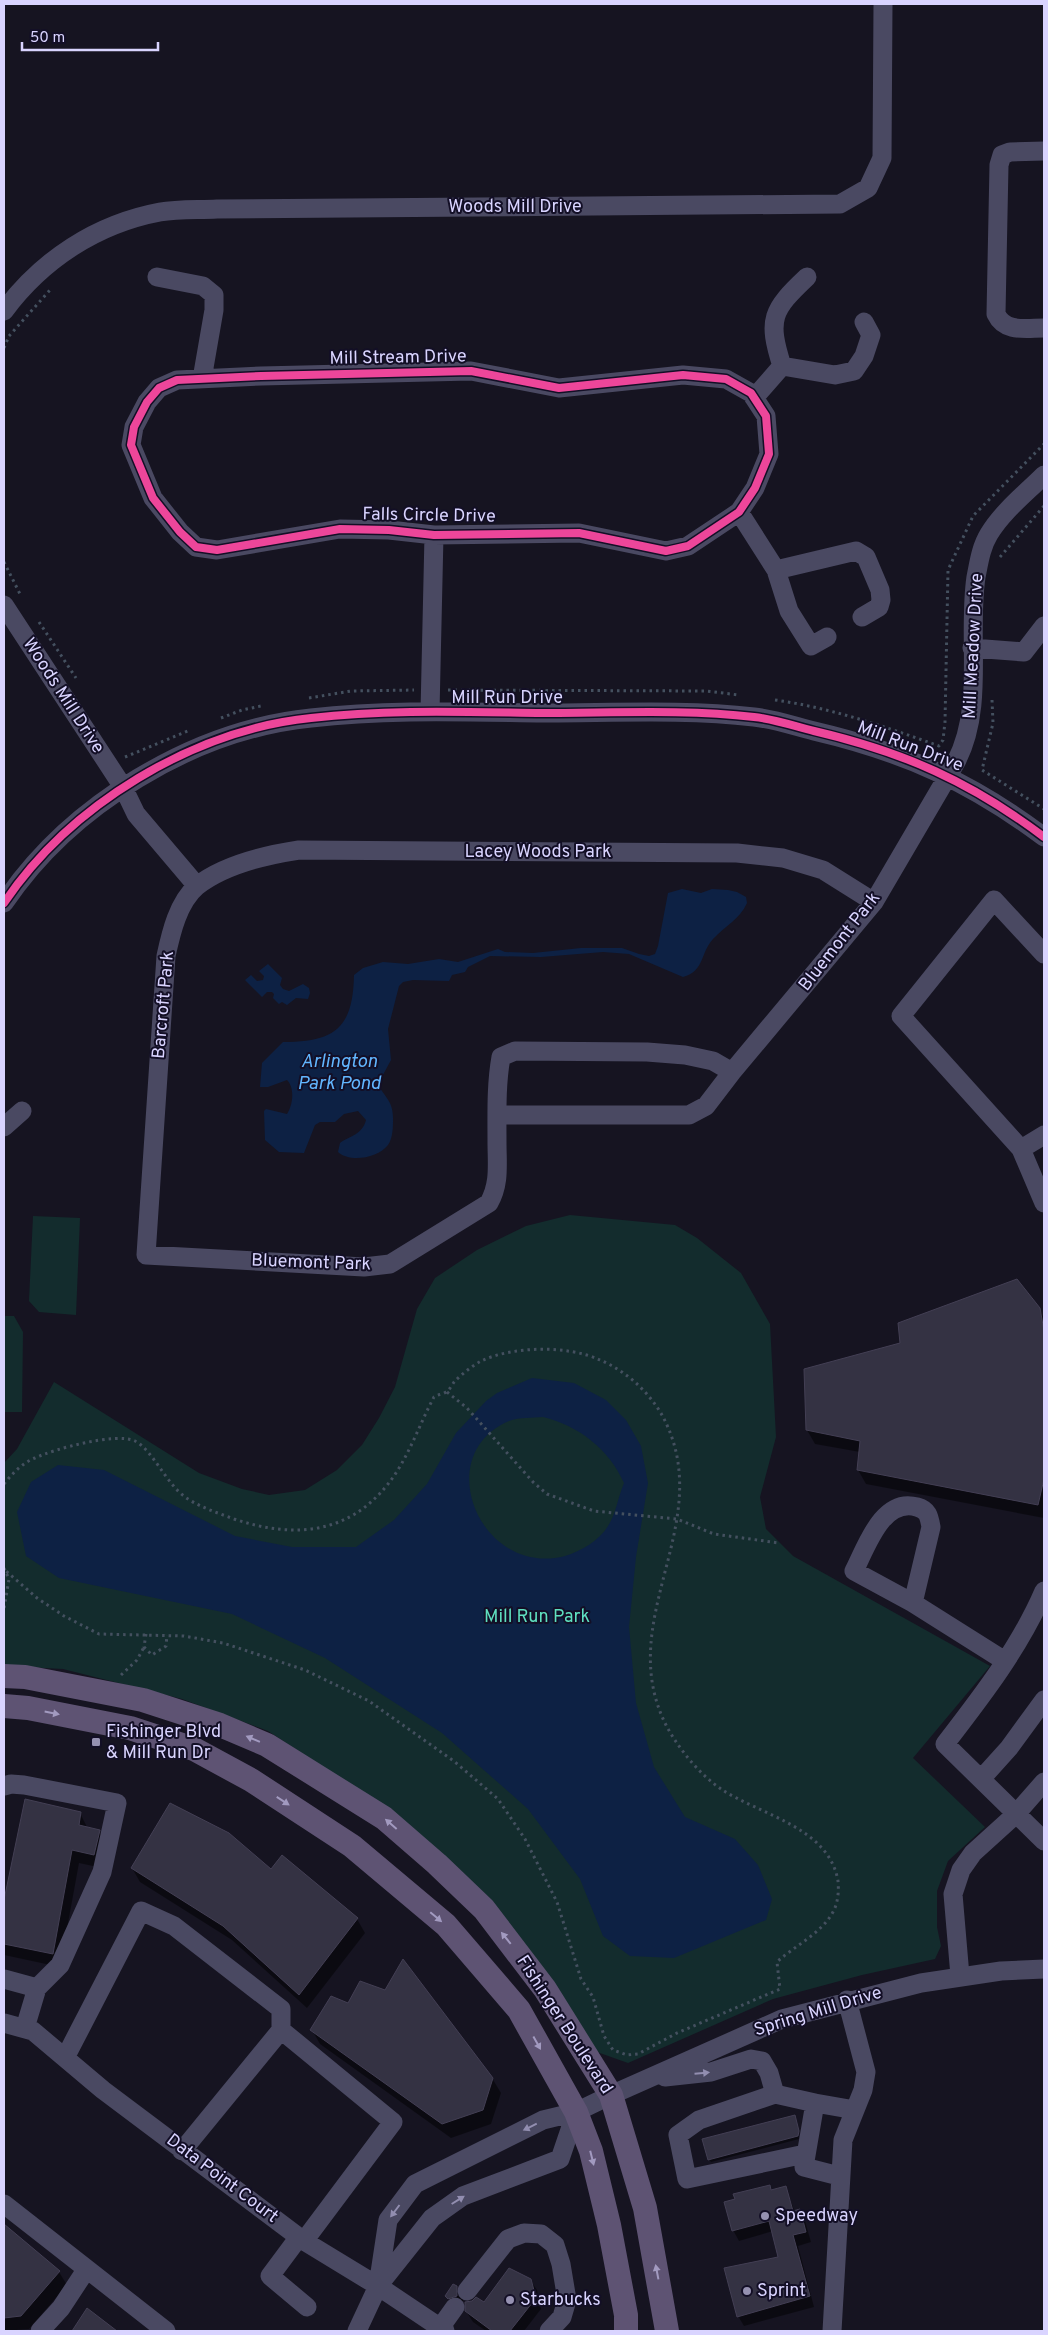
<svg xmlns="http://www.w3.org/2000/svg" width="1048" height="2335" viewBox="0 0 1048 2335" font-family="Overpass,sans-serif">
<style>
.green{fill:#132c2d}
.water{fill:#0d2144;fill-rule:evenodd}
.shadow{fill:#0007}
.building{fill:#343243;stroke:#433f54}
.lines{fill:none;stroke-linecap:round;stroke-linejoin:round}
.path{stroke:#44505f;stroke-width:3;stroke-dasharray:2.5 4;stroke-linecap:butt}
.minor{stroke:#4a4962;stroke-width:19}
.major{stroke:#5e5373;stroke-width:24}
.cycleway-casing{stroke:#130f26;stroke-width:11}
.cycleway{stroke:#ed469a;stroke-width:8}
.oneway{fill:#a29ac0}
.oneway2{fill:#928eb0}
.poi-dot{fill:#9591b1;stroke:#130f26;stroke-width:2}
.labels{text-anchor:middle;dominant-baseline:central;stroke-width:4;stroke-linejoin:round;paint-order:stroke}
.street-label{font-size:18px;fill:#d9d4ff;stroke:#130f26}
.park-label{font-size:18px;fill:#5fe0c0;stroke:#130f26}
.poi-label{font-size:18px;fill:#d9d4ff;stroke:#130f26;text-anchor:start}
.water-label{font-size:19px;font-style:italic;fill:#62b6ff;stroke:#130f26}
</style>
<rect width="100%" height="100%" fill="#161421"/>
<!-- green -->
<path class="green" d="M 570,1215 L 675,1225 L 697,1238 L 741,1273 L 770,1324 L 776,1437 L 760,1497 L 766,1529 L 793,1556 L 990,1666 L 913,1758 L 985,1827 L 948,1861 L 937,1891 L 937,1927 L 941,1946 L 935,1959 L 862,1975 L 773,1999 L 628,2063 L 597,2052 L 378,1803 L 268,1731 L 182,1699 L 63,1669 L 4,1666 L 4,1463 L 17,1449 L 54,1382 L 199,1473 L 242,1489 L 269,1495 L 305,1490 L 337,1470 L 362,1445 L 379,1418 L 395,1387 L 417,1309 L 435,1278 L 477,1250 L 526,1226 Z
M 33,1216 L 80,1218 L 76,1315 L 39,1312 L 29,1301 Z
M 4,1316 L 14,1316 L 23,1332 L 22,1412 L 4,1412 Z"/>
<!-- water -->
<path class="water" d="M 682,889 L 701,893 L 712,889 L 728,890 L 737,892 L 746,897 L 747,903 C 740,919 724,927 713,939 C 700,953 705,971 683,977 L 629,954 L 603,952 L 541,957 L 490,956 L 468,967 L 465,972 L 452,975 L 449,981 L 413,980 L 403,982 L 399,986 L 388,1029 L 391,1060 L 378,1084 C 384,1097 393,1100 393,1118 C 393,1127 393,1138 388,1145 C 378,1158 350,1163 338,1152 L 340,1143 C 351,1135 362,1135 366,1120 L 358,1111 L 344,1114 L 335,1122 L 320,1122 L 315,1125 L 304,1153 L 279,1152 L 265,1140 L 264,1111 L 266,1109 L 287,1114 C 293,1105 295,1088 287,1080 L 268,1087 L 260,1087 L 262,1063 L 283,1042 C 335,1042 353,1028 354,975 L 363,968 L 383,962 L 408,964 L 439,959 L 458,962 L 498,949 L 505,952 L 533,953 L 581,948 L 622,948 L 639,954 L 649,956 L 655,954 L 658,946 L 668,893 Z
M 268,964 L 282,978 L 280,985 L 283,989 L 289,991 L 303,984 L 309,988 L 310,993 L 308,999 L 296,998 L 287,1005 L 282,1002 L 279,1004 L 273,998 L 274,994 L 272,992 L 267,992 L 262,997 L 245,980 L 251,975 L 257,981 L 263,980 L 264,976 L 259,971 Z
M 532,1378 L 574,1383 L 606,1400 L 626,1420 L 641,1446 L 648,1483 L 636,1557 L 629,1627 L 636,1703 L 654,1767 L 685,1817 L 735,1839 L 758,1865 L 772,1899 L 766,1920 L 674,1958 L 630,1956 L 603,1936 L 580,1879 L 528,1809 L 442,1733 L 325,1658 L 232,1614 L 59,1578 L 26,1556 L 17,1512 L 31,1482 L 58,1465 L 104,1470 L 235,1536 L 292,1547 L 356,1547 L 394,1520 L 427,1484 L 456,1433 L 486,1401 L 497,1393 ZM 543,1417 C 579,1426 609,1449 624,1483 C 618,1497 616,1514 608,1526 C 599,1541 581,1551 565,1556 C 481,1578 429,1455 509,1421 C 519,1417 533,1418 543,1417 Z"/>
<!-- shadow -->
<path class="shadow" d="M 1039,1309 L 1044,1318 L 1044,1518 L 866,1484 L 858,1470 L 860,1452 L 815,1444 L 807,1430 Z
M 26,1800 L 80,1813 L 88,1829 L 99,1831 L 107,1845 L 102,1868 L 79,1863 L 60,1967 L 4,1955 L 4,1907 Z
M 282,1857 L 357,1919 L 365,1933 L 307,2008 L 232,1940 L 140,1882 L 132,1868 L 271,1871 Z
M 348,2004 L 492,2078 L 501,2093 L 491,2124 L 451,2138 L 320,2044 L 312,2030 Z
M 796,2119 L 799,2139 L 711,2162 L 709,2159 Z
M 769,2186 L 772,2191 L 785,2187 L 795,2212 L 799,2211 L 805,2221 L 811,2242 L 798,2246 L 814,2307 L 744,2326 L 738,2316 L 780,2258 L 773,2231 L 739,2241 L 733,2230 Z
M 4,2226 L 59,2272 L 67,2285 L 29,2329 L 4,2331 Z
M 530,2280 L 537,2290 L 541,2309 L 524,2331 L 486,2331 L 473,2322 L 466,2311 L 472,2302 L 485,2304 Z
M 456,2287 L 463,2298 L 462,2306 L 452,2307 L 446,2296 Z"/>
<!-- building -->
<path class="building" d="M 1017,1279 L 1040,1308 L 1044,1331 L 1044,1479 L 1038,1505 L 857,1470 L 860,1441 L 806,1430 L 804,1369 L 900,1343 L 898,1323 Z
M 25,1799 L 81,1812 L 79,1825 L 100,1830 L 94,1855 L 72,1850 L 53,1954 L 4,1944 L 4,1900 Z
M 170,1803 L 229,1833 L 271,1869 L 282,1855 L 358,1918 L 299,1995 L 223,1926 L 131,1868 Z
M 403,1959 L 493,2078 L 483,2110 L 442,2124 L 310,2030 L 331,1996 L 348,2003 L 360,1981 L 385,1990 Z
M 795,2115 L 799,2131 L 798,2136 L 708,2160 L 702,2139 Z
M 770,2185 L 771,2190 L 786,2186 L 793,2211 L 800,2209 L 806,2232 L 793,2235 L 810,2296 L 737,2317 L 724,2268 L 778,2257 L 769,2221 L 732,2231 L 724,2202 L 735,2199 L 733,2194 Z
M 4,2224 L 60,2271 L 21,2316 L 4,2318 Z
M 509,2268 L 531,2279 L 536,2298 L 510,2331 L 492,2331 L 465,2311 L 465,2302 L 472,2301 L 476,2297 L 484,2302 Z
M 453,2284 L 457,2286 L 457,2296 L 448,2299 L 445,2296 Z
M 87,2308 L 117,2331 L 72,2331 Z"/>
<g class="lines">
<!-- path -->
<path class="path" d="M 4,348 L 9,336 L 50,290
M 1000,557 L 1044,506
M 4,562 L 20,594
M 39,622 L 76,678
M 448,690 L 706,691 L 739,695
M 309,698 L 351,691 L 414,690
M 775,700 C 832,708 886,727 939,746 L 943,740 L 945,722 L 948,570 L 973,516 L 1044,444
M 992,700 L 993,723 L 982,770 L 1044,809
M 221,718 L 242,710 L 261,706
M 125,757 L 190,730
M 447,1392 L 467,1408 L 533,1482 L 547,1494 L 594,1511 L 677,1519 L 714,1534 L 779,1543
M 4,1484 C 12,1474 22,1463 35,1458 C 54,1449 116,1432 135,1441 C 154,1451 166,1485 188,1499 C 202,1508 218,1513 234,1519 C 291,1538 347,1536 388,1484 C 408,1459 419,1425 434,1397 C 438,1394 442,1395 446,1392 C 450,1390 452,1384 455,1381 C 462,1374 472,1366 481,1361 C 513,1346 568,1345 600,1360 C 626,1371 648,1391 662,1415 C 720,1522 612,1618 666,1725 C 678,1748 699,1774 721,1789 C 760,1815 829,1827 838,1881 C 839,1891 838,1903 833,1912 C 821,1934 794,1946 777,1962 L 780,1989 L 677,2033 L 638,2054 L 627,2055 L 613,2050 L 604,2036 L 593,1997 L 581,1979 L 557,1902 L 525,1839 L 498,1799 L 455,1762 L 369,1701 L 305,1670 L 223,1643 L 184,1636 L 99,1634 L 64,1616 L 37,1598 L 6,1571
M 4,1568 L 9,1579 L 4,1609
M 146,1634 L 144,1647 L 152,1655 L 166,1646 L 167,1635
M 121,1675 L 137,1660 L 144,1647"/>
<!-- minor -->
<path class="minor" d="M 1044,151 L 1010,152 L 1002,155 L 999,165 L 996,314 C 1005,333 1026,328 1044,328
M 157,277 L 203,286 L 214,295 L 214,310 L 202,379
M 4,311 C 42,260 96,224 160,212 C 178,209 198,210 217,209 L 840,204 L 868,188 L 882,158 L 883,4
M 782,366 C 767,319 772,310 807,277
M 471,371 L 559,388 L 683,375 L 726,379 L 751,393 L 766,416 L 769,454 L 755,488 L 739,512 L 688,546 L 666,551 L 579,533 L 434,535 L 389,530 L 340,529 L 217,550 L 196,547 L 180,532 L 153,498 L 131,445 L 134,427 L 147,402 L 159,388 L 177,380 L 261,376 Z
M 754,398 L 782,366 L 835,375 L 854,371 L 864,356 L 871,335 L 864,322
M 739,512 L 776,570 L 789,611 L 811,646 L 827,637
M 776,570 L 856,551 L 866,557 L 880,590 L 881,600 L 879,607 L 862,617
M 4,605 L 123,787 L 136,814 L 197,886
M 972,648 L 1024,652 L 1044,626
M 430,712 L 434,535
M 874,902 L 823,870 L 783,858 L 737,853 L 299,850 C 266,855 224,865 197,886 C 178,902 171,933 166,956 L 146,1255 L 364,1267 L 390,1264 L 489,1203 C 500,1183 497,1165 497,1142 C 497,1114 496,1085 501,1057 L 515,1051 L 647,1052 L 685,1055 L 713,1061 L 732,1072 L 874,902 L 956,762 C 985,706 967,638 976,577 C 979,562 981,547 989,534 C 1003,511 1026,493 1044,475
M 4,903 C 70,805 193,730 311,718 C 388,709 466,712 543,713 C 613,713 685,709 754,717 C 774,719 794,726 814,731 C 904,752 971,782 1044,837
M 497,1115 L 689,1115 L 706,1106 L 732,1072
M 4,1127 L 22,1111
M 1044,1135 L 1021,1149 L 1044,1203
M 1021,1149 L 901,1016 L 994,900 L 1044,954
M 1044,1591 C 1020,1647 982,1696 945,1744 L 1044,1841
M 913,1603 L 854,1571 C 866,1548 882,1497 917,1507 C 928,1510 929,1516 931,1527 L 913,1603 L 1005,1661
M 981,1779 L 1009,1748 L 1044,1700
M 4,1786 L 11,1784 L 24,1785 L 117,1803 L 102,1872 L 60,1965 L 37,1988 L 25,2028
M 960,1976 L 953,1894 L 961,1870 L 973,1853 L 1016,1814 L 1044,1782
M 4,1979 L 37,1988
M 4,2023 L 33,2031 L 103,2090 L 304,2241 L 378,2286 L 445,2331
M 65,2058 L 141,1911 L 174,1926 L 281,2009 L 281,2030
M 665,2077 L 711,2072 L 751,2059 L 762,2061 L 769,2073 L 775,2094
M 182,2151 L 281,2030 L 393,2122 L 304,2241
M 805,2154 L 687,2179 L 678,2135 L 699,2120 L 775,2094 L 815,2103
M 839,2176 L 804,2167 L 815,2103 L 855,2110
M 4,2204 L 166,2331
M 299,2237 L 270,2276 L 307,2307
M 378,2286 L 388,2220 L 415,2184 L 543,2120 L 576,2112 L 611,2095 L 782,2019 L 921,1983 L 1001,1971 L 1044,1969
M 467,2291 L 508,2239 L 524,2233 L 541,2234 L 555,2245 L 561,2264 L 567,2300 L 562,2317 L 549,2331
M 440,2328 L 455,2307
M 40,2331 L 61,2308 L 86,2270
M 357,2331 L 378,2286 L 432,2218 L 463,2196 L 560,2159 L 576,2112
M 832,2331 L 843,2140 L 863,2090 L 866,2072 L 847,2000"/>
<!-- major -->
<path class="major" d="M 4,1676 L 25,1677 L 143,1700 L 220,1725 L 267,1745 L 384,1818 L 437,1864 L 484,1909 L 545,1989 L 611,2095 L 645,2208 L 667,2331
M 4,1706 L 28,1708 L 130,1728 L 194,1749 L 251,1780 L 352,1846 L 446,1925 L 519,2010 L 576,2112 L 591,2151 L 609,2225 L 626,2315 L 626,2331"/>
<!-- cycleway casing -->
<g class="cycleway-casing">
<path id="cycleway" d="M 471,371 L 559,388 L 683,375 L 726,379 L 751,393 L 766,416 L 769,454 L 755,488 L 739,512 L 688,546 L 666,551 L 579,533 L 434,535 L 389,530 L 340,529 L 217,550 L 196,547 L 180,532 L 153,498 L 131,445 L 134,427 L 147,402 L 159,388 L 177,380 L 261,376 Z
M 4,903 C 70,805 193,730 311,718 C 388,709 466,712 543,713 C 613,713 685,709 754,717 C 774,719 794,726 814,731 C 904,752 971,782 1044,837"/>
</g>
<!-- cycleway -->
<use href="#cycleway" class="cycleway"/>
</g>
<!-- one-way arrows -->
<defs><path id="oneway-solid" d="M-6-.8H1V-3.2L6.5 0L1 3.2V.8H-6Z" transform="scale(1.25)"/></defs>
<g class="oneway">
<use href="#oneway-solid" transform="translate(52 1713) rotate(11)"/>
<use href="#oneway-solid" transform="translate(253 1739) rotate(-157)"/>
<use href="#oneway-solid" transform="translate(283 1801) rotate(33)"/>
<use href="#oneway-solid" transform="translate(391 1824) rotate(-139)"/>
<use href="#oneway-solid" transform="translate(436 1917) rotate(40)"/>
<use href="#oneway-solid" transform="translate(506 1938) rotate(-129)"/>
<use href="#oneway-solid" transform="translate(537 2043) rotate(61)"/>
<use href="#oneway-solid" transform="translate(592 2158) rotate(76)"/>
<use href="#oneway-solid" transform="translate(657 2272) rotate(-101)"/>
</g>
<g class="oneway2">
<use href="#oneway-solid" transform="translate(702 2073) rotate(-5)"/>
<use href="#oneway-solid" transform="translate(530 2127) rotate(154)"/>
<use href="#oneway-solid" transform="translate(458 2200) rotate(-32)"/>
<use href="#oneway-solid" transform="translate(395 2211) rotate(127)"/>
</g>
<!-- markers -->
<g class="poi-dot">
<rect x="91" y="1737" width="10" height="10" rx="2.5"/>
<circle cx="765" cy="2216" r="5"/>
<circle cx="747" cy="2291" r="5"/>
<circle cx="510" cy="2300" r="5"/>
</g>
<g class="labels">
<!-- street labels -->
<g class="street-label">
<text x="515" y="207">Woods Mill Drive</text>
<text transform="translate(398 358) rotate(-1)">Mill Stream Drive</text>
<text transform="translate(429 516) rotate(1)">Falls Circle Drive</text>
<text transform="translate(974 646) rotate(-87)">Mill Meadow Drive</text>
<text transform="translate(63 696) rotate(57)">Woods Mill Drive</text>
<text x="507" y="698">Mill Run Drive</text>
<text transform="translate(910 747) rotate(21)">Mill Run Drive</text>
<text x="538" y="852">Lacey Woods Park</text>
<text transform="translate(840 942) rotate(-52)">Bluemont Park</text>
<text transform="translate(164 1005) rotate(-85)">Barcroft Park</text>
<text transform="translate(311 1263) rotate(2)">Bluemont Park</text>
<text transform="translate(818 2012) rotate(-17)">Spring Mill Drive</text>
<text transform="translate(564 2025) rotate(57)">Fishinger Boulevard</text>
<text transform="translate(222 2179) rotate(37)">Data Point Court</text>
</g>
<!-- park labels -->
<g class="park-label">
<text x="537" y="1617">Mill Run Park</text>
</g>
<!-- poi labels -->
<g class="poi-label">
<text x="106" y="1732">Fishinger Blvd<tspan x="106" dy="21">&amp; Mill Run Dr</tspan></text>
<text x="775" y="2216">Speedway</text>
<text x="757" y="2291">Sprint</text>
<text x="520" y="2300">Starbucks</text>
</g>
<!-- water labels -->
<g class="water-label">
<text x="339" y="1062">Arlington<tspan x="339" dy="22">Park Pond</tspan></text>
</g>
</g>
<!-- border -->
<rect width="1048" height="2335" fill="none" stroke="#d9d4ff" stroke-width="10"/>
<!-- scale -->
<path d="M22 42v8h136v-8" fill="none" stroke="#d9d4ff" stroke-width="2.5"/>
<text x="30" y="42" font-size="15" fill="#d9d4ff" stroke="#130f26" stroke-width="4" paint-order="stroke">50 m</text>
</svg>
